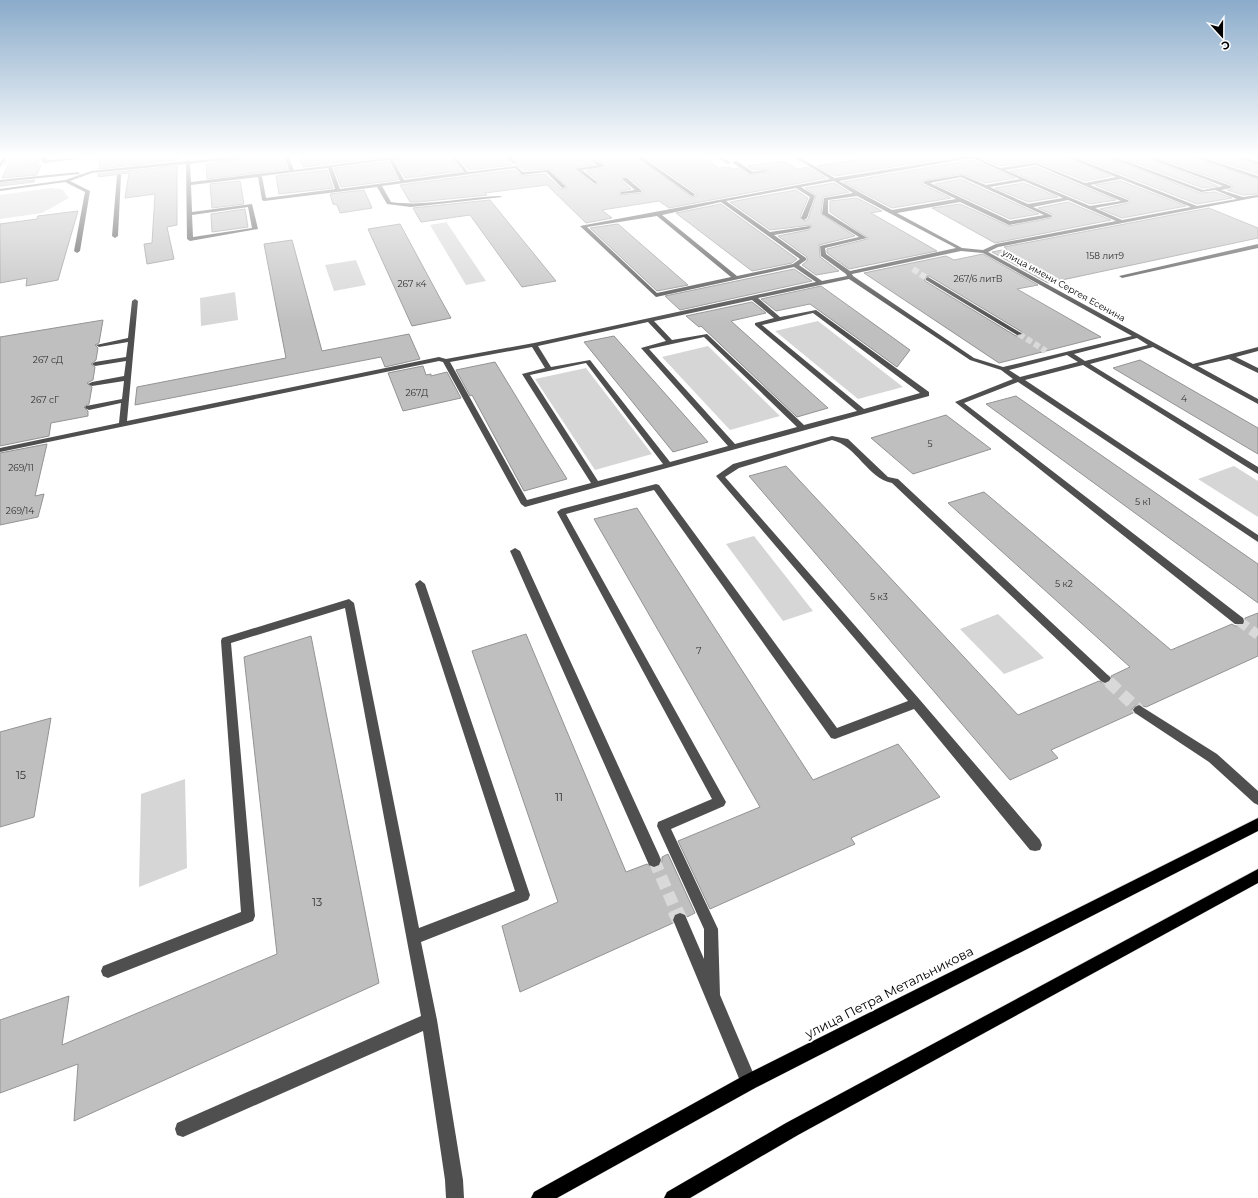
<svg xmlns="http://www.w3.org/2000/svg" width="1258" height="1198" viewBox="0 0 1258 1198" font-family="Montserrat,sans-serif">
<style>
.green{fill:#d6d6d6}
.building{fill:#bfbfbf;stroke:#939393;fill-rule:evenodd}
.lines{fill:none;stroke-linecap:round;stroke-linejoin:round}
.minor-tunnel-far4{stroke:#d9d9d9;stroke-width:5;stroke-dasharray:5 2.5;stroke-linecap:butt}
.minor-tunnel-far3{stroke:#d9d9d9;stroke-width:6;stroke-dasharray:6 3;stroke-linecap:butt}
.minor-tunnel-far2{stroke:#d9d9d9;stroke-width:10;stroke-dasharray:10 5;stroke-linecap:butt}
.minor-tunnel-far1{stroke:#d9d9d9;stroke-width:12;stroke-dasharray:12 6;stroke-linecap:butt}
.minor-tunnel{stroke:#d9d9d9;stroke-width:16;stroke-dasharray:16 8;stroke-linecap:butt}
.major-casing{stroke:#dbdbdb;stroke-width:1}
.minor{fill:#4f4f4f;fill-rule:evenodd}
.major{fill:#000;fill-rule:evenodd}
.labels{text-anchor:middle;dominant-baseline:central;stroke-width:4;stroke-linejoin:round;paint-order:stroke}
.number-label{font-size:9px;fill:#303030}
.far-street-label{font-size:9px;fill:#000;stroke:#fff}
.near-number-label{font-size:11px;fill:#303030}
.near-street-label{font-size:13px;fill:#000;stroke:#fff}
</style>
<rect width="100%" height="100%" fill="#fff"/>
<!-- green -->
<path class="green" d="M 50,188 L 62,189 L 69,198 L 42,213 L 0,219 L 0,195 Z
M 447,222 L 447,223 L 486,281 L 466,285 L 430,225 Z
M 356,260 L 366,285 L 334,291 L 325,265 Z
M 235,292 L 238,320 L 201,326 L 200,298 Z
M 818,321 L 903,387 L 858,399 L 775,331 Z
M 708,346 L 780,416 L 730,430 L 662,357 Z
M 586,368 L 652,454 L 595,470 L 535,379 Z
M 1234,466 L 1258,481 L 1258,517 L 1198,479 Z
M 754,536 L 813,611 L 783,621 L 726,544 Z
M 998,614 L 1044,658 L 1004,674 L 960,629 Z
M 185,779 L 187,868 L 139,887 L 141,794 Z"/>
<!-- building -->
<path class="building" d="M 12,157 L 40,157 L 36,165 L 41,165 L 37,175 L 2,178 Z
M 113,157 L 177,157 L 177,160 L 99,169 L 100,158 Z
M 249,157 L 284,157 L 287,169 L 207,179 L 206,164 Z
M 299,157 L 384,157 L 303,167 Z
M 408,157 L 451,157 L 461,171 L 405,178 L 395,161 Z
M 458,157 L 506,157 L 512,165 L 469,170 Z
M 513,157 L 591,157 L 589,159 L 594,164 L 575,169 L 595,186 L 598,181 L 586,171 L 603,168 L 604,165 L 593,157 L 636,157 L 692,197 L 697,196 L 697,194 L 645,157 L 702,157 L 719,168 L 729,167 L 733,169 L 738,168 L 750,175 L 768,172 L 769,171 L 766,169 L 753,170 L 747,166 L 784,161 L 797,169 L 807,167 L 826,178 L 669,208 L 659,201 L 602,210 L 612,218 L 586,223 L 547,185 L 485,193 L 487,195 L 418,202 L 410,202 L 400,185 L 514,170 L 522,176 L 545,174 L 561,189 L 567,188 L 550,169 L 524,170 L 516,165 L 518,163 ZM 622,177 L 628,177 L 642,189 L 642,193 L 620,195 L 621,191 L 631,189 L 622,181 Z
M 874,157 L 955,157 L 835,176 L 817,166 Z
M 979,157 L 1066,157 L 1111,176 L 1085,181 L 1037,162 L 1000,166 Z
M 1077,157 L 1108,157 L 1200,193 L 1215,192 L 1232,198 L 1197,204 Z
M 1119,157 L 1145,157 L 1218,186 L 1203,188 Z
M 1156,157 L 1194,157 L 1258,180 L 1258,194 L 1243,195 L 1227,190 L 1232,189 L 1232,185 Z
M 1206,157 L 1234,157 L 1258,165 L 1258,174 Z
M 972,160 L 1015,178 L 986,183 L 962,174 L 925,180 L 922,182 L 922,184 L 951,198 L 892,208 L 843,182 Z
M 388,162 L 398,180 L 341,187 L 334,168 Z
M 177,166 L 177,225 L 167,227 L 174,259 L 147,264 L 144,244 L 152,243 L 155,194 L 125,198 L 129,173 L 98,177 L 98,174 Z
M 1036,167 L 1116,200 L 1090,204 L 1010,171 Z
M 327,170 L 333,188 L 279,194 L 276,176 Z
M 961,179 L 1039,214 L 1010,219 L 935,184 Z
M 35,180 L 34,182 L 0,186 L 0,183 Z
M 240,181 L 244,204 L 212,208 L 210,184 Z
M 1121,181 L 1186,206 L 1122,218 L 1100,209 L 1129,203 L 1129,199 L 1095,185 Z
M 834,183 L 849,192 L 823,197 L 821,214 L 855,236 L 819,245 L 820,257 L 839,271 L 816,275 L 802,265 L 807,261 L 807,257 L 778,236 L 808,230 L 812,227 L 811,225 L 770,230 L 730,202 L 796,190 L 808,198 L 800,217 L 805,221 L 808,219 L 816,196 L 805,188 Z
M 1024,183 L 1058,197 L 1028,202 L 995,188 Z
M 364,190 L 372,208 L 340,213 L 337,205 L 333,204 L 330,194 Z
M 857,198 L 882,211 L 871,213 L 937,251 L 849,269 L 827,253 L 827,249 L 867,239 L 868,238 L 830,212 L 830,201 Z
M 490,200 L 556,281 L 522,287 L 470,215 L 421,222 L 413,208 Z
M 1068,202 L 1111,220 L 995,243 L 932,208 L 960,204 L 1009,226 L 1051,218 L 1052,214 L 1038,208 Z
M 721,204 L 797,259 L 792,263 L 752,271 L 676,213 Z
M 1209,208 L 1258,228 L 1258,238 L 1048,283 L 992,252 L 1007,249 L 1004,247 Z
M 245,209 L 248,227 L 212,232 L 211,214 Z
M 78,211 L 58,280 L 26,286 L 27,278 L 0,283 L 0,224 L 37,219 L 38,216 Z
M 400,224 L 441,300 L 451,318 L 412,326 L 368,229 Z
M 618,224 L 688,285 L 657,291 L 590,228 Z
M 292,240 L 322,351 L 409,334 L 420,359 L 385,367 L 381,357 L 135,405 L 137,387 L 286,358 L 264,244 Z
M 983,254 L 1038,285 L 1017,289 L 1101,337 L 999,363 L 864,273 L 946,256 L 954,260 ZM 929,276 L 1022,332 L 1023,335 L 1016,336 L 925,281 L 925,277 Z
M 794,269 L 812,281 L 680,310 L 665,296 Z
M 821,286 L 910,350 L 897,367 L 810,304 L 776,311 L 761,299 Z
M 752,302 L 766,313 L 731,321 L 828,408 L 797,417 L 701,326 L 699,327 L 686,316 Z
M 103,320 L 99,343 L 95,345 L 98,348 L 96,360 L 91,364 L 95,367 L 93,380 L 87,383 L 92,387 L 89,404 L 84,407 L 88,411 L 88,416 L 51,423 L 49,436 L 0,446 L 0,337 Z
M 614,336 L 708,442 L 673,452 L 584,342 Z
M 1140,360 L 1258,428 L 1258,454 L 1113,368 Z
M 495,362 L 545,444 L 567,479 L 524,491 L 472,395 L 470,396 L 456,370 Z
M 423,366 L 426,375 L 431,374 L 431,376 L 447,372 L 461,398 L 403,411 L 388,373 Z
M 1016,396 L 1258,564 L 1258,603 L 986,404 Z
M 946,415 L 991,449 L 913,474 L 871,438 Z
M 47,444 L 35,496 L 44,494 L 38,517 L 0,525 L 0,453 Z
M 786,466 L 1018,715 L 1099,681 L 1106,684 L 1112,679 L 1111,676 L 1130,667 L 948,503 L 984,492 L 1171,650 L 1232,624 L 1235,626 L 1244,625 L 1245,618 L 1258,613 L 1258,656 L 1146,707 L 1138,704 L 1132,709 L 1133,713 L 1051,750 L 1058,758 L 1010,780 L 749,476 Z
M 637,508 L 813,780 L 898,744 L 940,797 L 851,838 L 855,844 L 710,909 L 678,841 L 760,807 L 594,519 Z
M 526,634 L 626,872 L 647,864 L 653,868 L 660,866 L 662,861 L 662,857 L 668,854 L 695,913 L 687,917 L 681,912 L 674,914 L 672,919 L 673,923 L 520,992 L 502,926 L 558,902 L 472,651 Z
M 311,636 L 379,983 L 74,1121 L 78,1064 L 0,1093 L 0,1020 L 69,996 L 62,1045 L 277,954 L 244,657 Z
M 51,718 L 34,817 L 0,827 L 0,732 Z"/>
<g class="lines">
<!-- minor-tunnel-far4 -->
<path class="minor-tunnel-far4" d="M 2,163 L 44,158"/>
<!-- minor-tunnel-far3 -->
<path class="minor-tunnel-far3" d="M 913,269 L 928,279
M 1019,334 L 1046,351"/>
<!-- minor-tunnel-far2 -->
<path class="minor-tunnel-far2" d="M 1239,621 L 1258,635
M 1105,678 L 1110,683"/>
<!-- minor-tunnel-far1 -->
<path class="minor-tunnel-far1" d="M 1109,682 L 1139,710
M 654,860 L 676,911"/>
<!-- minor-tunnel -->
<path class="minor-tunnel" d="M 675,910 L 680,920"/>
<!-- major casing -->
<g class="major-casing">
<path id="major" d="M 1258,818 L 1258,831 L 755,1088 L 557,1198 L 531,1198 L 534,1192 L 743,1076 Z
M 1258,869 L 1258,883 L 798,1135 L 690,1198 L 664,1198 L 667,1192 L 786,1123 Z"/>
</g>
<!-- minor -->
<path class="minor" d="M 4,157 L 8,157 L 0,167 L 0,163 Z
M 43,157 L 47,157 L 47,160 L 96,157 L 44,163 L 42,162 Z
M 233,157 L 248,157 L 190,164 L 191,182 L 289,170 L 285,157 L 289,157 L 294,170 L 395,157 L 407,157 L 393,160 L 404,180 L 464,172 L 452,157 L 456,157 L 468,172 L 516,166 L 523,172 L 549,170 L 566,187 L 562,188 L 546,172 L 522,175 L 515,168 L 382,186 L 391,202 C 427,207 464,197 500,196 L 502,197 L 411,207 L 387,204 L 377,187 L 264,201 L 262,200 L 258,177 L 191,185 L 192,212 L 252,204 L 258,229 L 190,241 L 187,239 L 186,164 L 92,173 L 70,181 L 90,191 L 80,251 L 77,253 L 74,251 L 85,192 L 65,182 L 0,191 L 0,189 L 65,180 L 91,171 L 186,161 L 188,160 L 190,161 ZM 389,160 L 400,181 L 340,189 L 332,167 ZM 328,168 L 335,189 L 266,198 L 262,176 ZM 248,207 L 252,228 L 193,237 L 192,215 Z
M 507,157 L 511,157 L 517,163 L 513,164 Z
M 637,157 L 642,157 L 696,195 L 692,196 Z
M 717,157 L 722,157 L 731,163 L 727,164 Z
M 794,157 L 799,157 L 835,178 L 964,157 L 976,157 L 1000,168 L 1036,163 L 1085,183 L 1116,177 L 1067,157 L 1073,157 L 1197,206 L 1237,199 L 1215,190 L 1201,192 L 1109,157 L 1115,157 L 1203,190 L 1223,186 L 1146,157 L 1152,157 L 1231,186 L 1231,188 L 1221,190 L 1243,197 L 1258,195 L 1258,197 L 998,247 L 988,252 L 1193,364 L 1258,347 L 1258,351 L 1236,357 L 1258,368 L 1258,373 L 1229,359 L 1198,366 L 1258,399 L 1258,404 L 1153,347 L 1090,364 L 1258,467 L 1258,474 L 1083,365 L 1025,380 L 1258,535 L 1258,542 L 1018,382 L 964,403 L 1243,618 L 1244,621 L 1243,624 L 1235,624 L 955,402 L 1013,379 L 1001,370 L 970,360 L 849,279 L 758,298 L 780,317 L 816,310 L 929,392 L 929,396 L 525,507 L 521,504 L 443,362 L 439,361 L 0,452 L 0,448 L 119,423 L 121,403 L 89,410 L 85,408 L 86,406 L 122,399 L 124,381 L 92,386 L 88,384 L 92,382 L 124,376 L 126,361 L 95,366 L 92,364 L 95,362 L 126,357 L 128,342 L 99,347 L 96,345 L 128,338 L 132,301 L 135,299 L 138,301 L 127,421 L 439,357 L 446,359 L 534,343 L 816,282 L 794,267 L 656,297 L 580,226 L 830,179 ZM 972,158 L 1020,179 L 986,185 L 962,175 L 925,181 L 923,183 L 956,199 L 892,210 L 839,181 ZM 1036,165 L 1121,201 L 1090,206 L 1005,170 ZM 961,177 L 1044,215 L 1010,221 L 930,183 ZM 1121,179 L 1191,207 L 1122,220 L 1095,208 L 1128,202 L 1128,200 L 1090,185 ZM 834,181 L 853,193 L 824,198 L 822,214 L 859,237 L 820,246 L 821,256 L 846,274 L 847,276 L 822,281 L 799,265 L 806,260 L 806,258 L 774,235 L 808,229 L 811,227 L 810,226 L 770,232 L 726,201 L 796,188 L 810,197 L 801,218 L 804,220 L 807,218 L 815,196 L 801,187 ZM 1024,181 L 1063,198 L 1028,204 L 990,187 ZM 857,196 L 956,248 L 850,271 L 826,254 L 825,248 L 867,238 L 828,213 L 828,200 ZM 1068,200 L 1116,221 L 996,244 L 983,250 L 962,248 L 897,213 L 960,202 L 1009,225 L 1051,217 L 1051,215 L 1033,207 ZM 721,202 L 800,259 L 793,264 L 737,276 L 662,215 ZM 657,216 L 731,277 L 657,293 L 587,227 ZM 961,251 L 983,253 L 1132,336 L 1003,367 L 974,358 L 853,276 L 852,274 ZM 752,300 L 774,318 L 755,323 L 755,325 L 857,411 L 804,425 L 707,334 L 672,340 L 654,321 ZM 813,313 L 920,393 L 864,409 L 762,325 ZM 648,322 L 666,341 L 641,348 L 728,446 L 670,462 L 590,360 L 551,367 L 538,346 ZM 704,337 L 797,427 L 735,444 L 649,349 ZM 1137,338 L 1148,345 L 1085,361 L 1074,354 ZM 532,347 L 545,368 L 522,374 L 591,483 L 527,500 L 450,362 ZM 1067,355 L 1078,362 L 1020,377 L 1009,370 ZM 586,363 L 663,464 L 598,481 L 530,375 Z
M 1195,157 L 1201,157 L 1258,176 L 1258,179 Z
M 1238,157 L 1244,157 L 1258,162 L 1258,164 Z
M 592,158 L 603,165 L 603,167 L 582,170 L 597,182 L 595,184 L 576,169 L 597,165 L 590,159 Z
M 733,161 L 737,161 L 753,172 L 766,170 L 768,171 L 750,174 L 733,163 Z
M 78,172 L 80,174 L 0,182 L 0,180 Z
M 119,174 L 121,175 L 118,236 L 115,238 L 112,236 L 117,175 Z
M 623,178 L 627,178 L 641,190 L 641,192 L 621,194 L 621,192 L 635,190 L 623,180 Z
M 1258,244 L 1258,248 L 1122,278 L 1119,276 Z
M 928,277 L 1021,333 L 1022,334 L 1017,335 L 926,280 L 926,278 Z
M 832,436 L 848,439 L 888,477 L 898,479 L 1111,678 L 1109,681 L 1105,683 L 1101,681 L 892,483 C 867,478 857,446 832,440 L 739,468 L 725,477 L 920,700 L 1040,840 L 1042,845 L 1040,850 L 1035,851 L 1030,850 L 914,709 L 835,739 L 831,738 L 654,490 L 566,514 L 726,802 L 724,806 L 671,829 L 718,929 L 720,995 L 757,1082 L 755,1088 L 749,1090 L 743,1088 L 673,920 L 675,915 L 680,913 L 685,915 L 704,959 L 704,929 L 657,826 L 658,822 L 712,799 L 557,512 L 561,509 L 656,484 L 659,485 L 837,728 L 908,701 L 716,476 L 733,464 Z
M 515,548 L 520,551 L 659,855 L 661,860 L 659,865 L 654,867 L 649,865 L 510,551 Z
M 420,580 L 425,584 L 530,895 L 528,900 L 421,942 L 437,1020 L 463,1180 L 464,1198 L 446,1198 L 445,1180 L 423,1031 L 183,1137 L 177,1135 L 175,1129 L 177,1123 L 421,1016 L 345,608 L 231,643 L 255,916 L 253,921 L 108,978 L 103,976 L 101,971 L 103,966 L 241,912 L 221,641 L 222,638 L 349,599 L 354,603 L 419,928 L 515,891 L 415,584 Z
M 1139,705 L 1217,754 L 1258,791 L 1258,805 L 1254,803 L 1209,762 L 1135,713 L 1133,710 L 1135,707 Z"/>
<!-- major -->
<use href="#major" class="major"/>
</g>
<!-- sky -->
<linearGradient id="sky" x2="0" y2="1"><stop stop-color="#8aabca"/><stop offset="0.48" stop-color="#fff"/><stop offset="1" stop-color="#fff" stop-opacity="0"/></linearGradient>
<rect width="1258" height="325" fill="url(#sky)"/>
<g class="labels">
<!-- number labels -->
<g class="number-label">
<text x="1105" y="255">158 лит9</text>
<text x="978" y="278">267/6 литВ</text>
<text x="412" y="283">267 к4</text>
<text x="48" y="359">267 сД</text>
<text x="417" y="392">267Д</text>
<text x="1184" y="398">4</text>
<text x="45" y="399">267 сГ</text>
<text x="930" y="443">5</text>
<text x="21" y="467">269/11</text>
<text x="1143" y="501">5 к1</text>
<text x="20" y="510">269/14</text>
<text x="1064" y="583">5 к2</text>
<text x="879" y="596">5 к3</text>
<text x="699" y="650">7</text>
</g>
<!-- far-street labels -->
<g class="far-street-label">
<text transform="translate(1064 285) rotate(29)">улица имени Сергея Есенина</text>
</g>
<!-- near-number labels -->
<g class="near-number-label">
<text x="21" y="775">15</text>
<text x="559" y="797">11</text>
<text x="317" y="902">13</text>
</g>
<!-- near-street labels -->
<g class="near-street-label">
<text transform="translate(889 992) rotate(-27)">улица Петра Метальникова</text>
</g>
</g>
<!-- north arrow -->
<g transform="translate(1222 36) rotate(159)" stroke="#ffffff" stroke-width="3" paint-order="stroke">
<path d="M0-3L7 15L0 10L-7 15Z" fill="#000000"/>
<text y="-6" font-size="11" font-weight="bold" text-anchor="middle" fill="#000000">С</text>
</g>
</svg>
